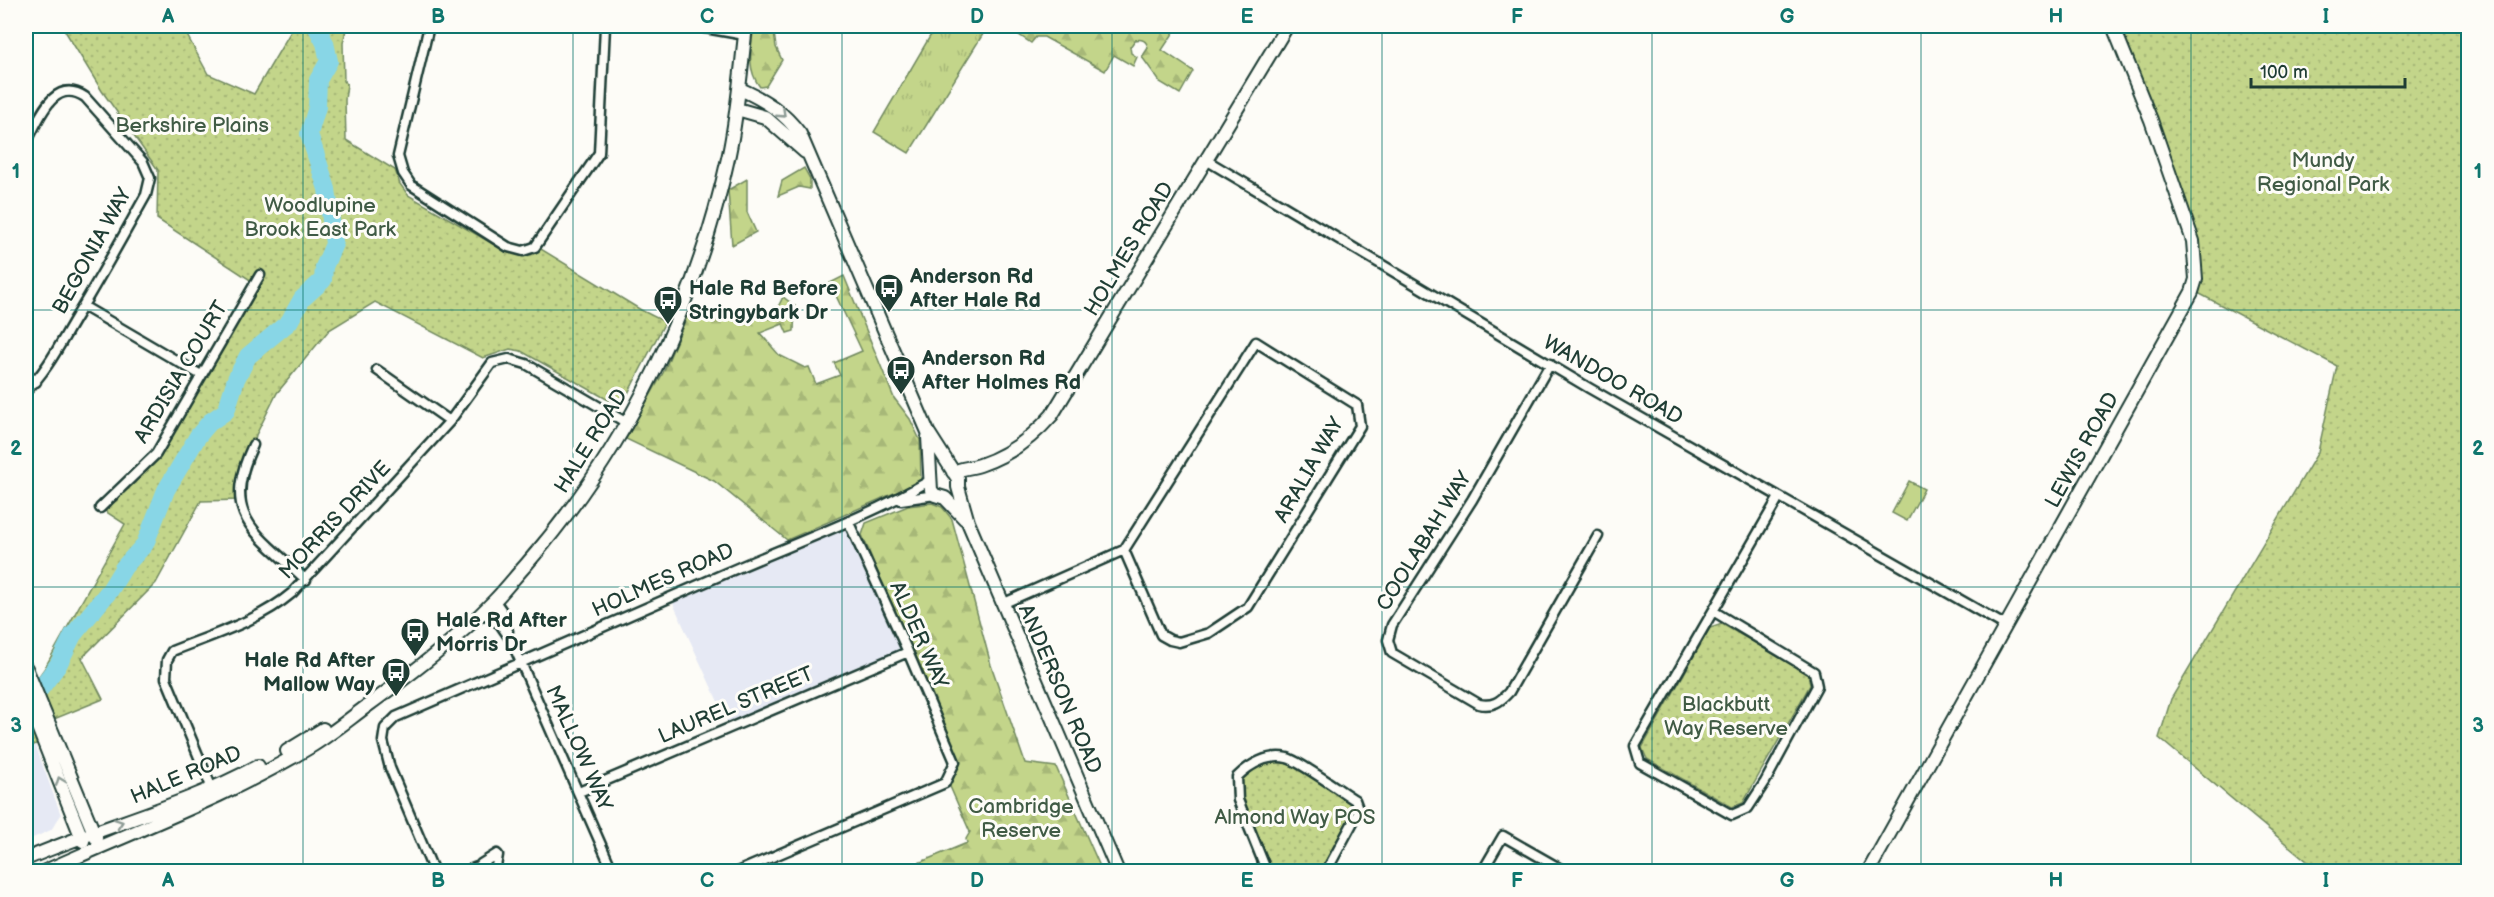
<svg xmlns="http://www.w3.org/2000/svg" width="2494" height="897" viewBox="0 0 2494 897" font-family="'Balsamiq Sans',sans-serif">
<style>
.built{fill:#e6e9f4}
.grass{fill:url(#grass-tufts);stroke:#71895f;stroke-width:1.5}
.forest{fill:url(#forest-firs);stroke:#71895f;stroke-width:1.5}
.park{fill:url(#park-dots);stroke:#71895f;stroke-width:1.5}
.pitch{fill:#c3d58a;stroke:#71895f;stroke-width:1.5}
.lines{fill:none;stroke-linecap:round;stroke-linejoin:round}
.river{stroke:#88d6e6;stroke-width:18}
.street-casing{stroke:#1f3d34;stroke-width:13}
.secondary-casing{stroke:#1f3d34;stroke-width:16}
.street{stroke:#fdfcf7;stroke-width:8}
.secondary{stroke:#fdfcf7;stroke-width:12}
.oneway{stroke:#8e9c96}
.grid{fill:none;stroke:#0f766e;stroke-width:1.5;stroke-opacity:0.55}
.labels{text-anchor:middle;dominant-baseline:central;stroke-width:6;stroke-linejoin:round;paint-order:stroke}
.park-label{font-size:21px;fill:#405b45;stroke:#fdfcf7}
.street-label{font-size:21px;fill:#1f3d34;stroke:#fdfcf7}
.poi-label{font-size:21px;font-weight:bold;fill:#1f3d34;stroke:#fdfcf7;text-anchor:start}
.neatline{fill:none;stroke:#0f766e;stroke-width:2}
.grid-label{font-size:20px;text-anchor:middle;font-weight:bold;fill:#0f766e}
</style>
<defs>
<pattern id="grass-tufts" width="24" height="20" patternUnits="userSpaceOnUse" patternTransform="scale(1.5)"><rect width="24" height="20" fill="#c3d58a"/><path d="M3 7l-1-3M5 7V3M7 7l1-3M15 17l-1-3M17 17v-4M19 17l1-3" fill="none" stroke="#a7b878"/></pattern>
<pattern id="forest-firs" width="22" height="20" patternUnits="userSpaceOnUse" patternTransform="scale(1.5)"><rect width="22" height="20" fill="#c3d58a"/><path d="M5 1l3.5 6h-7zM16 11l3.5 6h-7z" fill="#a7b878"/></pattern>
<pattern id="park-dots" width="8" height="8" patternUnits="userSpaceOnUse" patternTransform="scale(1.5)"><rect width="8" height="8" fill="#c3d58a"/><path d="M2 2h.1M6 6h.1" fill="none" stroke="#a7b878" stroke-width="1.8" stroke-linecap="round"/></pattern>
</defs>
<rect width="100%" height="100%" fill="#fdfcf7"/>
<filter id="ink" filterUnits="userSpaceOnUse"><feTurbulence type="fractalNoise" baseFrequency=".0167" numOctaves="2"/><feDisplacementMap in="SourceGraphic" scale="12" xChannelSelector="R" yChannelSelector="G"/><feConvolveMatrix kernelMatrix="1 2 1 2 8 2 1 2 1" color-interpolation-filters="sRGB"/></filter>
<g filter="url(#ink)">
<!-- built -->
<path class="built" d="M 849,523 L 908,652 L 730,728 L 671,599 Z
M 26,720 L 61,815 L 51,830 L 26,841 Z"/>
<!-- grass -->
<path class="grass" d="M 936,26 L 988,26 L 909,153 L 874,132 Z"/>
<!-- forest -->
<path class="forest" d="M 754,26 L 773,26 L 776,47 L 782,60 L 766,86 L 760,87 C 746,69 751,48 754,26 Z
M 1011,26 L 1178,26 L 1162,50 L 1193,71 L 1180,94 L 1160,82 L 1142,57 L 1148,48 C 1147,41 1142,38 1135,40 L 1130,47 L 1131,53 L 1137,57 L 1133,66 L 1114,55 L 1105,71 L 1044,37 L 1036,37 L 1031,43 L 1019,35 L 1021,31 Z
M 804,168 L 810,179 L 810,189 L 799,187 L 778,196 L 782,181 Z
M 747,179 L 747,212 L 756,232 L 732,245 L 728,190 Z
M 844,276 L 894,398 L 910,419 L 920,440 L 921,480 L 917,483 L 787,540 L 714,481 L 626,439 L 663,373 L 691,307 L 772,319 L 783,297 L 795,306 L 794,331 L 787,333 L 783,324 L 760,333 L 779,355 L 805,368 L 809,367 L 816,384 L 840,375 L 834,363 L 862,351 L 830,283 Z
M 932,503 L 942,507 L 952,519 L 991,665 L 1025,763 L 1056,767 L 1102,871 L 899,871 L 967,843 L 966,839 L 970,832 L 948,782 L 958,762 L 862,535 L 866,523 L 908,506 Z"/>
<!-- park -->
<path class="park" d="M 62,26 L 182,26 L 208,74 L 254,94 L 294,26 L 347,26 L 343,43 L 344,81 L 347,84 L 345,100 L 346,140 L 395,170 L 400,184 L 408,195 L 505,251 L 526,254 L 541,249 L 641,310 L 665,322 L 624,401 L 619,404 L 612,402 L 521,351 L 510,349 L 483,358 L 375,302 L 329,330 L 277,393 L 256,435 L 240,500 L 201,501 L 156,583 L 82,658 L 103,699 L 49,721 L 38,743 L 26,749 L 26,694 L 44,669 L 125,524 L 100,508 L 156,454 L 255,283 L 157,219 L 158,170 L 102,91 Z
M 2112,26 L 2468,26 L 2468,871 L 2309,871 L 2308,862 L 2159,738 L 2171,699 L 2318,452 L 2337,366 L 2200,294 L 2192,292 L 2195,265 Z
M 1722,624 L 1808,673 L 1810,685 L 1743,803 L 1732,807 L 1647,759 L 1642,748 L 1710,628 Z
M 1289,758 L 1348,798 L 1352,813 L 1320,871 L 1267,871 L 1238,800 L 1237,777 L 1248,766 Z"/>
<!-- pitch -->
<path class="pitch" d="M 1909,481 L 1924,489 L 1907,521 L 1892,513 Z"/>
<g class="lines">
<!-- river -->
<path class="river" d="M 26,703 L 40,689 L 58,665 L 73,635 L 110,590 L 124,567 L 145,544 L 166,490 L 198,436 L 210,422 L 226,411 L 236,379 L 248,356 L 289,322 L 302,299 L 323,280 L 324,267 L 334,244 L 327,189 L 309,134 L 317,107 L 318,80 L 329,61 L 325,43 L 316,26"/>
<!-- street casing -->
<g class="street-casing">
<path id="street" d="M 429,26 L 398,156 L 403,173 L 411,185 L 508,247 L 523,251 L 535,247 L 599,153 L 605,26
M 694,26 L 745,35
M 26,143 C 39,120 53,76 85,97 L 143,162 L 150,178 L 146,195 C 123,236 100,278 75,319 C 60,344 47,371 26,391
M 1206,160 L 1589,388 L 2006,626
M 83,306 L 201,375
M 1550,364 L 1472,500 L 1392,625 L 1388,640 L 1392,653 L 1479,704 C 1492,707 1500,702 1509,692 L 1598,536
M 377,370 L 450,421
M 26,372 L 36,382
M 253,445 C 219,518 257,533 306,580
M 901,500 L 935,495
M 100,508 L 156,454 L 260,275
M 495,601 L 502,611 L 508,631
M 1002,604 L 1124,550 L 1256,342 L 1357,405 L 1360,426 L 1248,607 L 1209,633 L 1179,642 L 1170,640 L 1161,635 L 1124,550
M 1713,611 L 1814,672 L 1817,686 L 1765,782 L 1748,808 L 1732,815 L 1640,763 L 1635,746 L 1779,497
M 482,612 L 500,624 L 511,640 L 613,872
M 213,791 L 166,678 L 167,660 L 172,651 C 212,635 259,621 292,593 L 450,421 L 492,363 L 509,359 L 526,364 L 627,423
M 579,792 L 908,652
M 481,864 L 497,854 L 498,855 L 495,872
M 434,872 L 390,768 L 383,741 L 385,728 L 396,717 C 506,669 616,622 726,573 C 794,543 864,519 929,481
M 463,872 L 485,864
M 737,872 L 945,783 L 955,762 L 908,652 L 849,523
M 1267,872 L 1238,800 L 1237,777 C 1250,764 1268,754 1287,758 C 1298,760 1342,792 1355,800 L 1359,811 L 1326,872
M 1482,872 L 1503,836 L 1566,872"/>
</g>
<!-- secondary casing -->
<g class="secondary-casing">
<path id="secondary" d="M 740,89 C 765,100 784,112 800,134 L 928,432 L 958,479 L 958,487 L 968,522 L 1118,872
M 737,109 L 765,117 L 805,152
M 928,437 L 931,490 L 935,495 L 945,498 L 965,519
M 953,472 C 962,468 971,468 980,465 C 1010,455 1032,438 1052,415 L 1287,26
M 26,668 L 96,838
M 26,697 L 83,841
M 287,751 L 323,729
M 26,859 C 102,826 185,806 258,766
M 43,872 C 133,831 226,798 310,747 C 330,735 348,720 367,706 C 411,674 456,640 494,601 C 505,590 515,577 525,566 C 628,448 696,306 729,154 C 738,111 741,68 746,26
M 1868,872 L 2192,292 L 2196,279 L 2193,241 L 2151,120 L 2113,26"/>
</g>
<!-- street -->
<use href="#street" class="street"/>
<!-- secondary -->
<use href="#secondary" class="secondary"/>
</g>
<!-- one-way arrows -->
<defs><path id="oneway-chevron" d="M-2-3.5L2.5 0L-2 3.5" fill="none" stroke-width="1.6" stroke-linecap="round" stroke-linejoin="round" transform="scale(1.5)"/></defs>
<g class="oneway">
<use href="#oneway-chevron" transform="translate(782 114) rotate(43)"/>
<use href="#oneway-chevron" transform="translate(60 781) rotate(-111)"/>
<use href="#oneway-chevron" transform="translate(119 823) rotate(-19)"/>
</g>
</g>
<!-- grid -->
<path class="grid" d="M 303,26 L 303,872M 573,26 L 573,872M 842,26 L 842,872M 1112,26 L 1112,872M 1382,26 L 1382,872M 1652,26 L 1652,872M 1921,26 L 1921,872M 2191,26 L 2191,872M 26,310 L 2468,310M 26,587 L 2468,587"/>
<!-- icons -->
<defs>
<g id="bus-pin" transform="scale(1.5)"><path d="M0 17L-7.5 6A9.5 9.5 0 1 1 7.5 6Z" fill="#1f3d34" stroke="#fdfcf7"/><path d="M-5-6H5V4H4V6H2V4H-2V6H-4V4H-5ZM-3.5-4V0h7V-4ZM-3.5 1.2v1.5H-2V1.2ZM2 1.2v1.5H3.5V1.2Z" fill="#fff"/></g>
</defs>
<g fill-rule="evenodd">
<use href="#bus-pin" x="889" y="288"/>
<use href="#bus-pin" x="668" y="300"/>
<use href="#bus-pin" x="901" y="370"/>
<use href="#bus-pin" x="415" y="632"/>
<use href="#bus-pin" x="396" y="672"/>
</g>
<g class="labels">
<!-- park labels -->
<g class="park-label">
<text x="192" y="125">Berkshire Plains</text>
<text x="2323" y="160">Mundy<tspan x="2323" dy="24">Regional Park</tspan></text>
<text x="320" y="205">Woodlupine<tspan x="320" dy="24">Brook East Park</tspan></text>
<text x="1726" y="704">Blackbutt<tspan x="1726" dy="24">Way Reserve</tspan></text>
<text x="1021" y="806">Cambridge<tspan x="1021" dy="24">Reserve</tspan></text>
<text x="1295" y="817">Almond Way POS</text>
</g>
<!-- street labels -->
<g class="street-label">
<text transform="translate(1129 249) rotate(-59)">HOLMES ROAD</text>
<text transform="translate(92 251) rotate(-61)">BEGONIA WAY</text>
<text transform="translate(181 372) rotate(-59)">ARDISIA COURT</text>
<text transform="translate(1613 380) rotate(30)">WANDOO ROAD</text>
<text transform="translate(591 441) rotate(-58)">HALE ROAD</text>
<text transform="translate(2082 450) rotate(-61)">LEWIS ROAD</text>
<text transform="translate(1309 470) rotate(-60)">ARALIA WAY</text>
<text transform="translate(335 520) rotate(-47)">MORRIS DRIVE</text>
<text transform="translate(1424 541) rotate(-58)">COOLABAH WAY</text>
<text transform="translate(663 580) rotate(-24)">HOLMES ROAD</text>
<text transform="translate(919 635) rotate(66)">ALDER WAY</text>
<text transform="translate(1060 689) rotate(67)">ANDERSON ROAD</text>
<text transform="translate(736 705) rotate(-23)">LAUREL STREET</text>
<text transform="translate(579 748) rotate(66)">MALLOW WAY</text>
<text transform="translate(186 775) rotate(-23)">HALE ROAD</text>
</g>
<!-- poi labels -->
<g class="poi-label">
<text x="910" y="276">Anderson Rd<tspan x="910" dy="24">After Hale Rd</tspan></text>
<text x="689" y="288">Hale Rd Before<tspan x="689" dy="24">Stringybark Dr</tspan></text>
<text x="922" y="358">Anderson Rd<tspan x="922" dy="24">After Holmes Rd</tspan></text>
<text x="436" y="620">Hale Rd After<tspan x="436" dy="24">Morris Dr</tspan></text>
<text x="375" y="660" text-anchor="end">Hale Rd After<tspan x="375" dy="24">Mallow Way</tspan></text>
</g>
</g>
<!-- margin -->
<rect width="2494" height="897" fill="none" stroke="#fdfcf7" stroke-width="66"/>
<!-- scale -->
<path d="M2251 78v9h154v-9" fill="none" stroke="#1f3d34" stroke-width="3"/>
<text x="2260" y="78" font-size="18" fill="#1f3d34" stroke="#fdfcf7" stroke-width="4.5" paint-order="stroke">100 m</text>
<rect x="33" y="33" width="2428" height="831" class="neatline"/>
<g class="grid-label">
<text x="168" y="23">A</text>
<text x="438" y="23">B</text>
<text x="707" y="23">C</text>
<text x="977" y="23">D</text>
<text x="1247" y="23">E</text>
<text x="1517" y="23">F</text>
<text x="1787" y="23">G</text>
<text x="2056" y="23">H</text>
<text x="2326" y="23">I</text>
<text x="16" y="178">1</text>
<text x="2478" y="178">1</text>
<text x="16" y="455">2</text>
<text x="2478" y="455">2</text>
<text x="16" y="732">3</text>
<text x="2478" y="732">3</text>
<text x="168" y="887">A</text>
<text x="438" y="887">B</text>
<text x="707" y="887">C</text>
<text x="977" y="887">D</text>
<text x="1247" y="887">E</text>
<text x="1517" y="887">F</text>
<text x="1787" y="887">G</text>
<text x="2056" y="887">H</text>
<text x="2326" y="887">I</text>
</g>
</svg>
